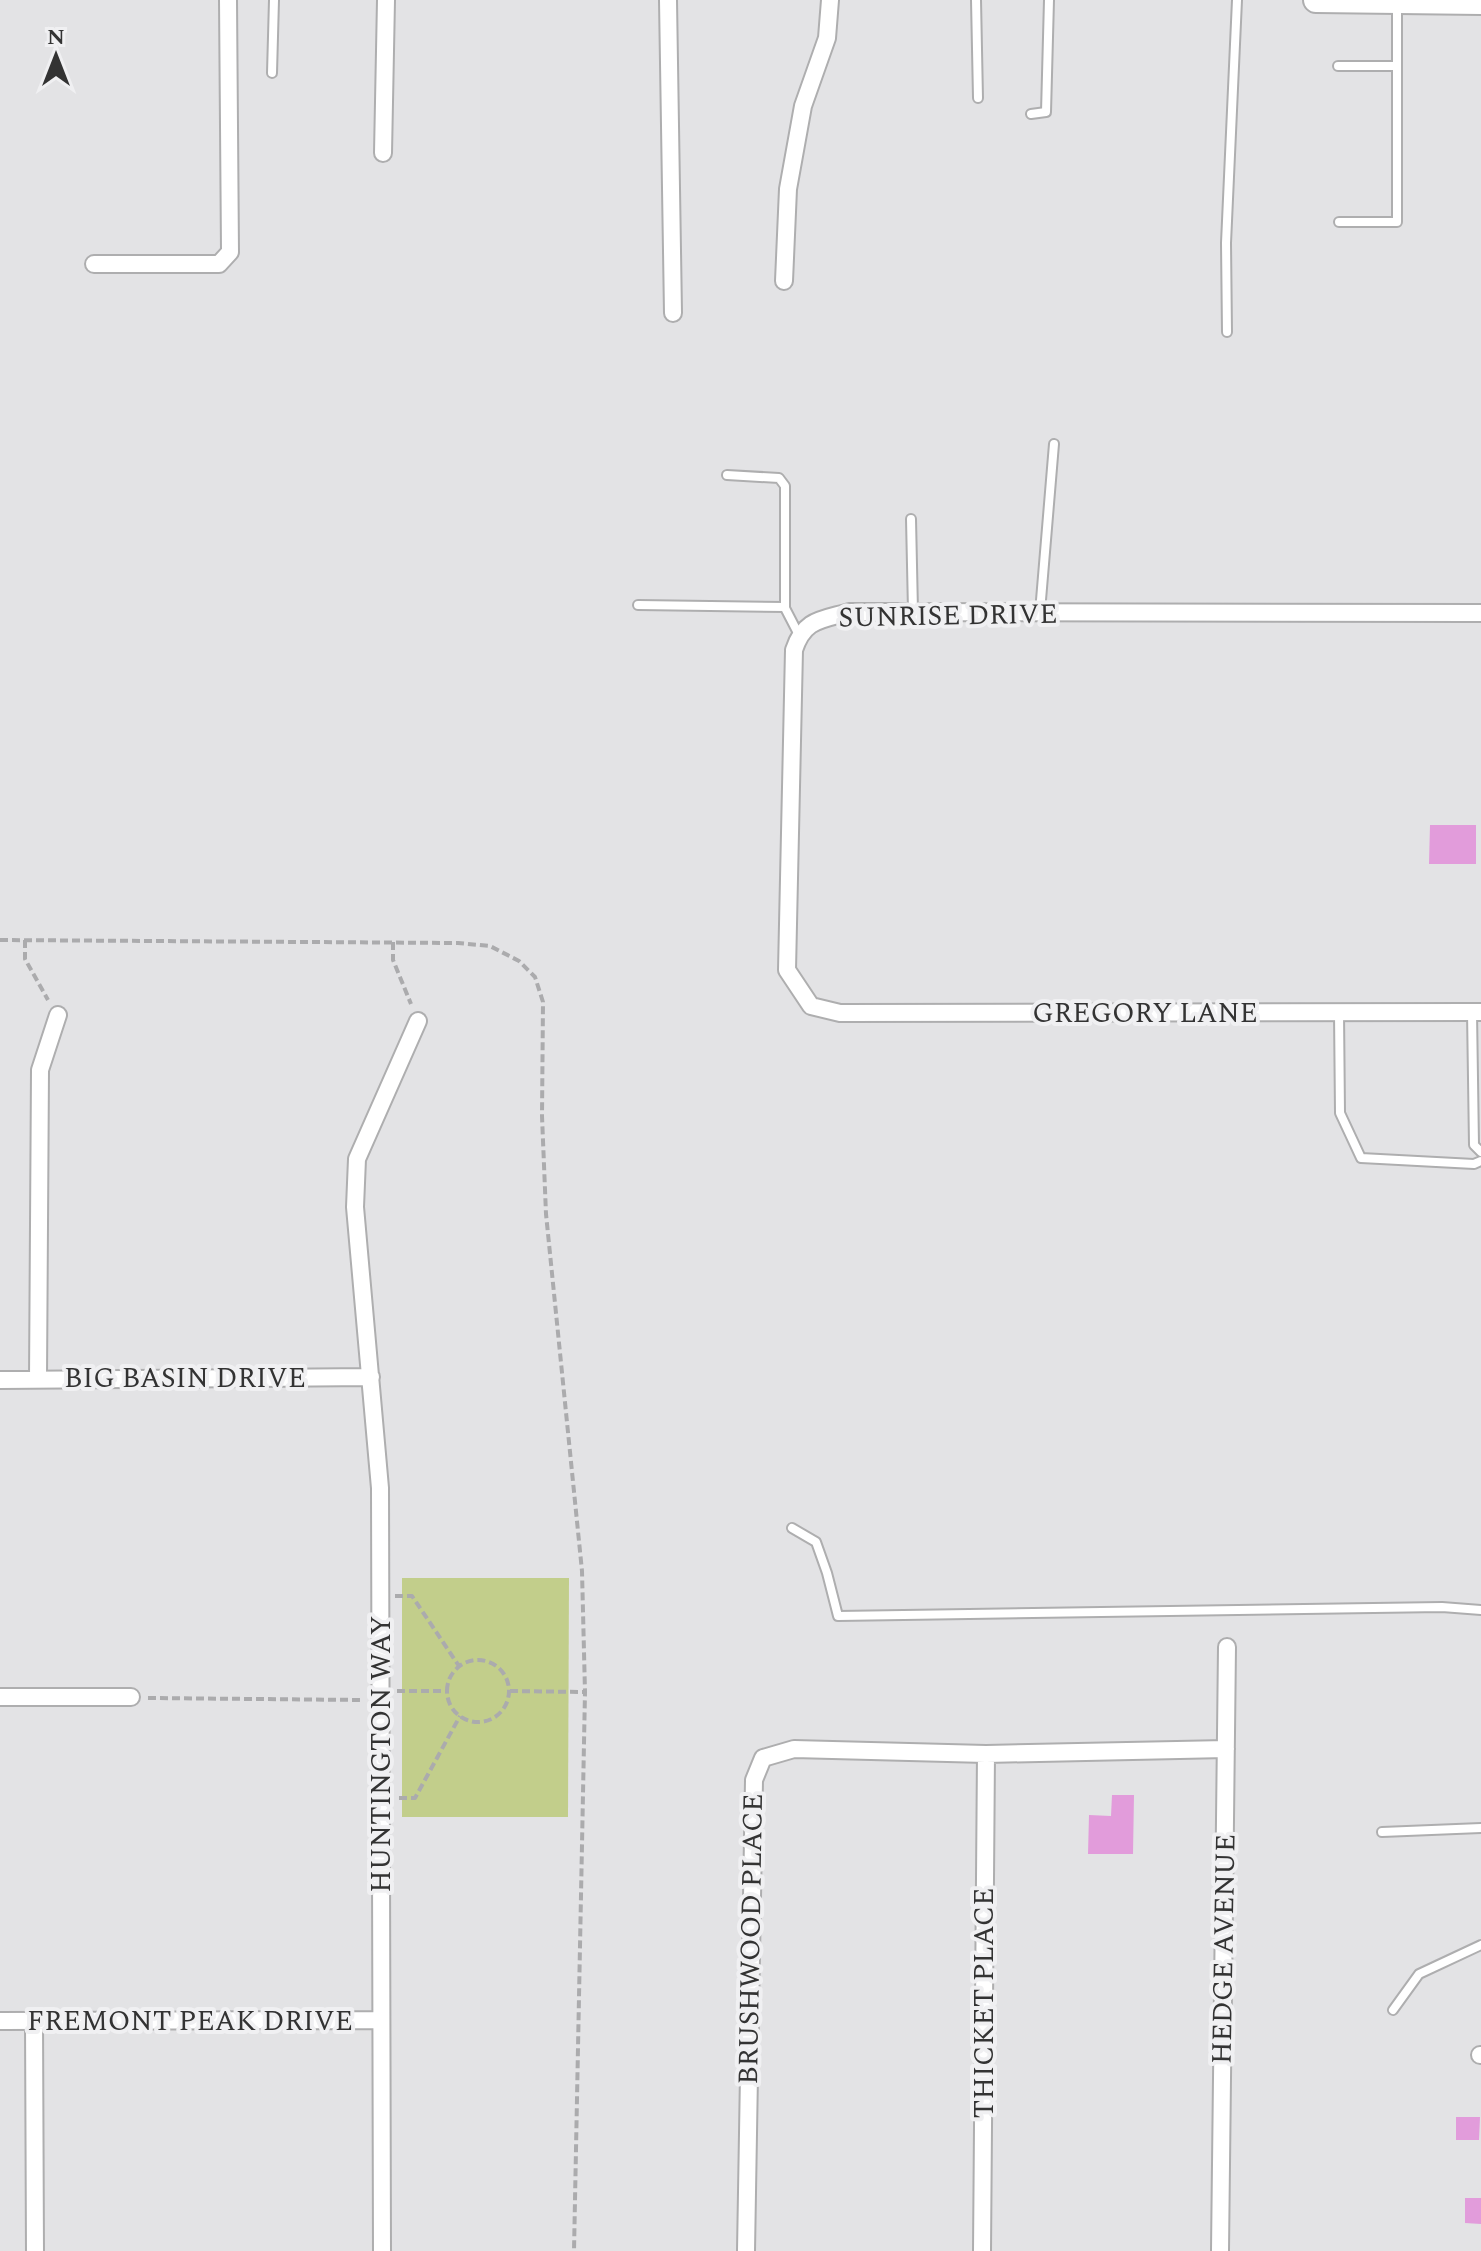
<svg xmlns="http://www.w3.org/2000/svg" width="1481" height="2251" viewBox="0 0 1481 2251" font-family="Spectral,serif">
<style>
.green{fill:#c2ce8b}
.building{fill:#e29cdb}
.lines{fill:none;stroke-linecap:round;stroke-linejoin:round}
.service-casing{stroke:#aeaeaf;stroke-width:12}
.minor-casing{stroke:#aeaeaf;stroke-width:20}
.secondary-casing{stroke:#aeaeaf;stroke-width:28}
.path{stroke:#ababad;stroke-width:4;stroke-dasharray:8 4;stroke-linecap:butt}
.service{stroke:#fff;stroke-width:8}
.minor{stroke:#fff;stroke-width:16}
.secondary{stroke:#fff;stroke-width:24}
.labels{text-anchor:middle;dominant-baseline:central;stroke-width:8;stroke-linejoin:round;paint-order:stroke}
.street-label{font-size:28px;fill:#333;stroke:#f0f0f2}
</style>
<rect width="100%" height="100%" fill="#e3e3e5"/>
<!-- green -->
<path class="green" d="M 402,1578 L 569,1578 L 568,1817 L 402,1817 Z"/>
<!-- building -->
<path class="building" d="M 1430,825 L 1476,825 L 1476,864 L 1429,864 Z
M 1112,1795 L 1134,1795 L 1133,1854 L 1088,1854 L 1089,1815 L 1111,1816 Z
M 1456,2117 L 1480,2117 L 1479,2140 L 1456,2140 Z
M 1465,2198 L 1481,2198 L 1481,2224 L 1465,2223 Z"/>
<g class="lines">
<!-- service casing -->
<g class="service-casing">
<path id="service" d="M 976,0 L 978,98
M 1338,66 L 1397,66
M 272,73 L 274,0
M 1031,114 L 1046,112 L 1049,0
M 1339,222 L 1397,222 L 1397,2
M 1227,332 L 1226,243 L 1237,0
M 727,475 L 779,478 L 785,486 L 785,608 L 799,635
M 911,519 L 913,611
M 638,605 L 785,607
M 1040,612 L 1054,444
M 1472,1012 L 1474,1145 L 1481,1152
M 1339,1013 L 1340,1113 L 1361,1158 L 1474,1164 L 1481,1161
M 792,1528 L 816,1542 L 827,1573 L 838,1616 L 1442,1607 L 1481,1610
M 1382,1832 L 1481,1828
M 1393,2010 L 1419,1974 L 1481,1945"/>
</g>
<!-- minor casing -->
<g class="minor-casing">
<path id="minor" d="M 668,0 L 673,313
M 383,153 L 386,0
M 94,264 L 219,264 L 230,252 L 228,0
M 784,281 L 788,189 L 803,106 L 827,38 L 830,0
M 1481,613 L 849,612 C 821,620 804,619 794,650 L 787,970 L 811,1006 L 840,1013 L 1481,1012
M 38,1379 L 40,1070 L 58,1015
M 0,1380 L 371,1377
M 0,1697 L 131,1697
M 0,2021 L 381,2020
M 34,2021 L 35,2251
M 1480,2055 L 1481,2055
M 382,2251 L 380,1488 L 355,1207 L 357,1159 L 418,1021
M 746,2251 L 754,1780 L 763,1758 L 794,1749 L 986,1754 L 1226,1749
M 982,2251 L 986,1754
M 1220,2251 L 1227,1647"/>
</g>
<!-- secondary casing -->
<g class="secondary-casing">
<path id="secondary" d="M 1316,0 L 1481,2"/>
</g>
<!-- path -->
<path class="path" d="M 0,940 L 458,943 L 490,946 L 519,961 L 535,977 L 543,1002 L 542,1116 L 546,1214 L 582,1571 L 585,1692 L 574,2251
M 25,940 L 25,959 L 48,1000
M 393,942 L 393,960 L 411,1004
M 395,1596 L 412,1596 L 459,1666
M447 1691a31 31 0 1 1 62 0a31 31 0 1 1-62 0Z
M 397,1691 L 447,1691
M 510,1691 L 585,1692
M 148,1698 L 363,1700
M 399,1798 L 415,1798 L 460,1716"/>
<!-- service -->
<use href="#service" class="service"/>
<!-- minor -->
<use href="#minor" class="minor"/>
<!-- secondary -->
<use href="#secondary" class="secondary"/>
</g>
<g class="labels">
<!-- street labels -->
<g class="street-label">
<text transform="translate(948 616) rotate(-1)">SUNRISE DRIVE</text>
<text x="1145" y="1013">GREGORY LANE</text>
<text x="185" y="1378">BIG BASIN DRIVE</text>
<text transform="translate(381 1754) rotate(-90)">HUNTINGTON WAY</text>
<text transform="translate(751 1939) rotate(-89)">BRUSHWOOD PLACE</text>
<text transform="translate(1224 1949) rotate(-89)">HEDGE AVENUE</text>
<text transform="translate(984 2003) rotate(-90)">THICKET PLACE</text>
<text x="190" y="2021">FREMONT PEAK DRIVE</text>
</g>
</g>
<!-- north arrow -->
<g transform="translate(56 56)" stroke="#f0f0f2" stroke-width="6" paint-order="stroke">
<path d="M0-6L14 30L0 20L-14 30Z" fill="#333333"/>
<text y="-12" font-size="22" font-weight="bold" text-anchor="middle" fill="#333333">N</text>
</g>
</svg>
